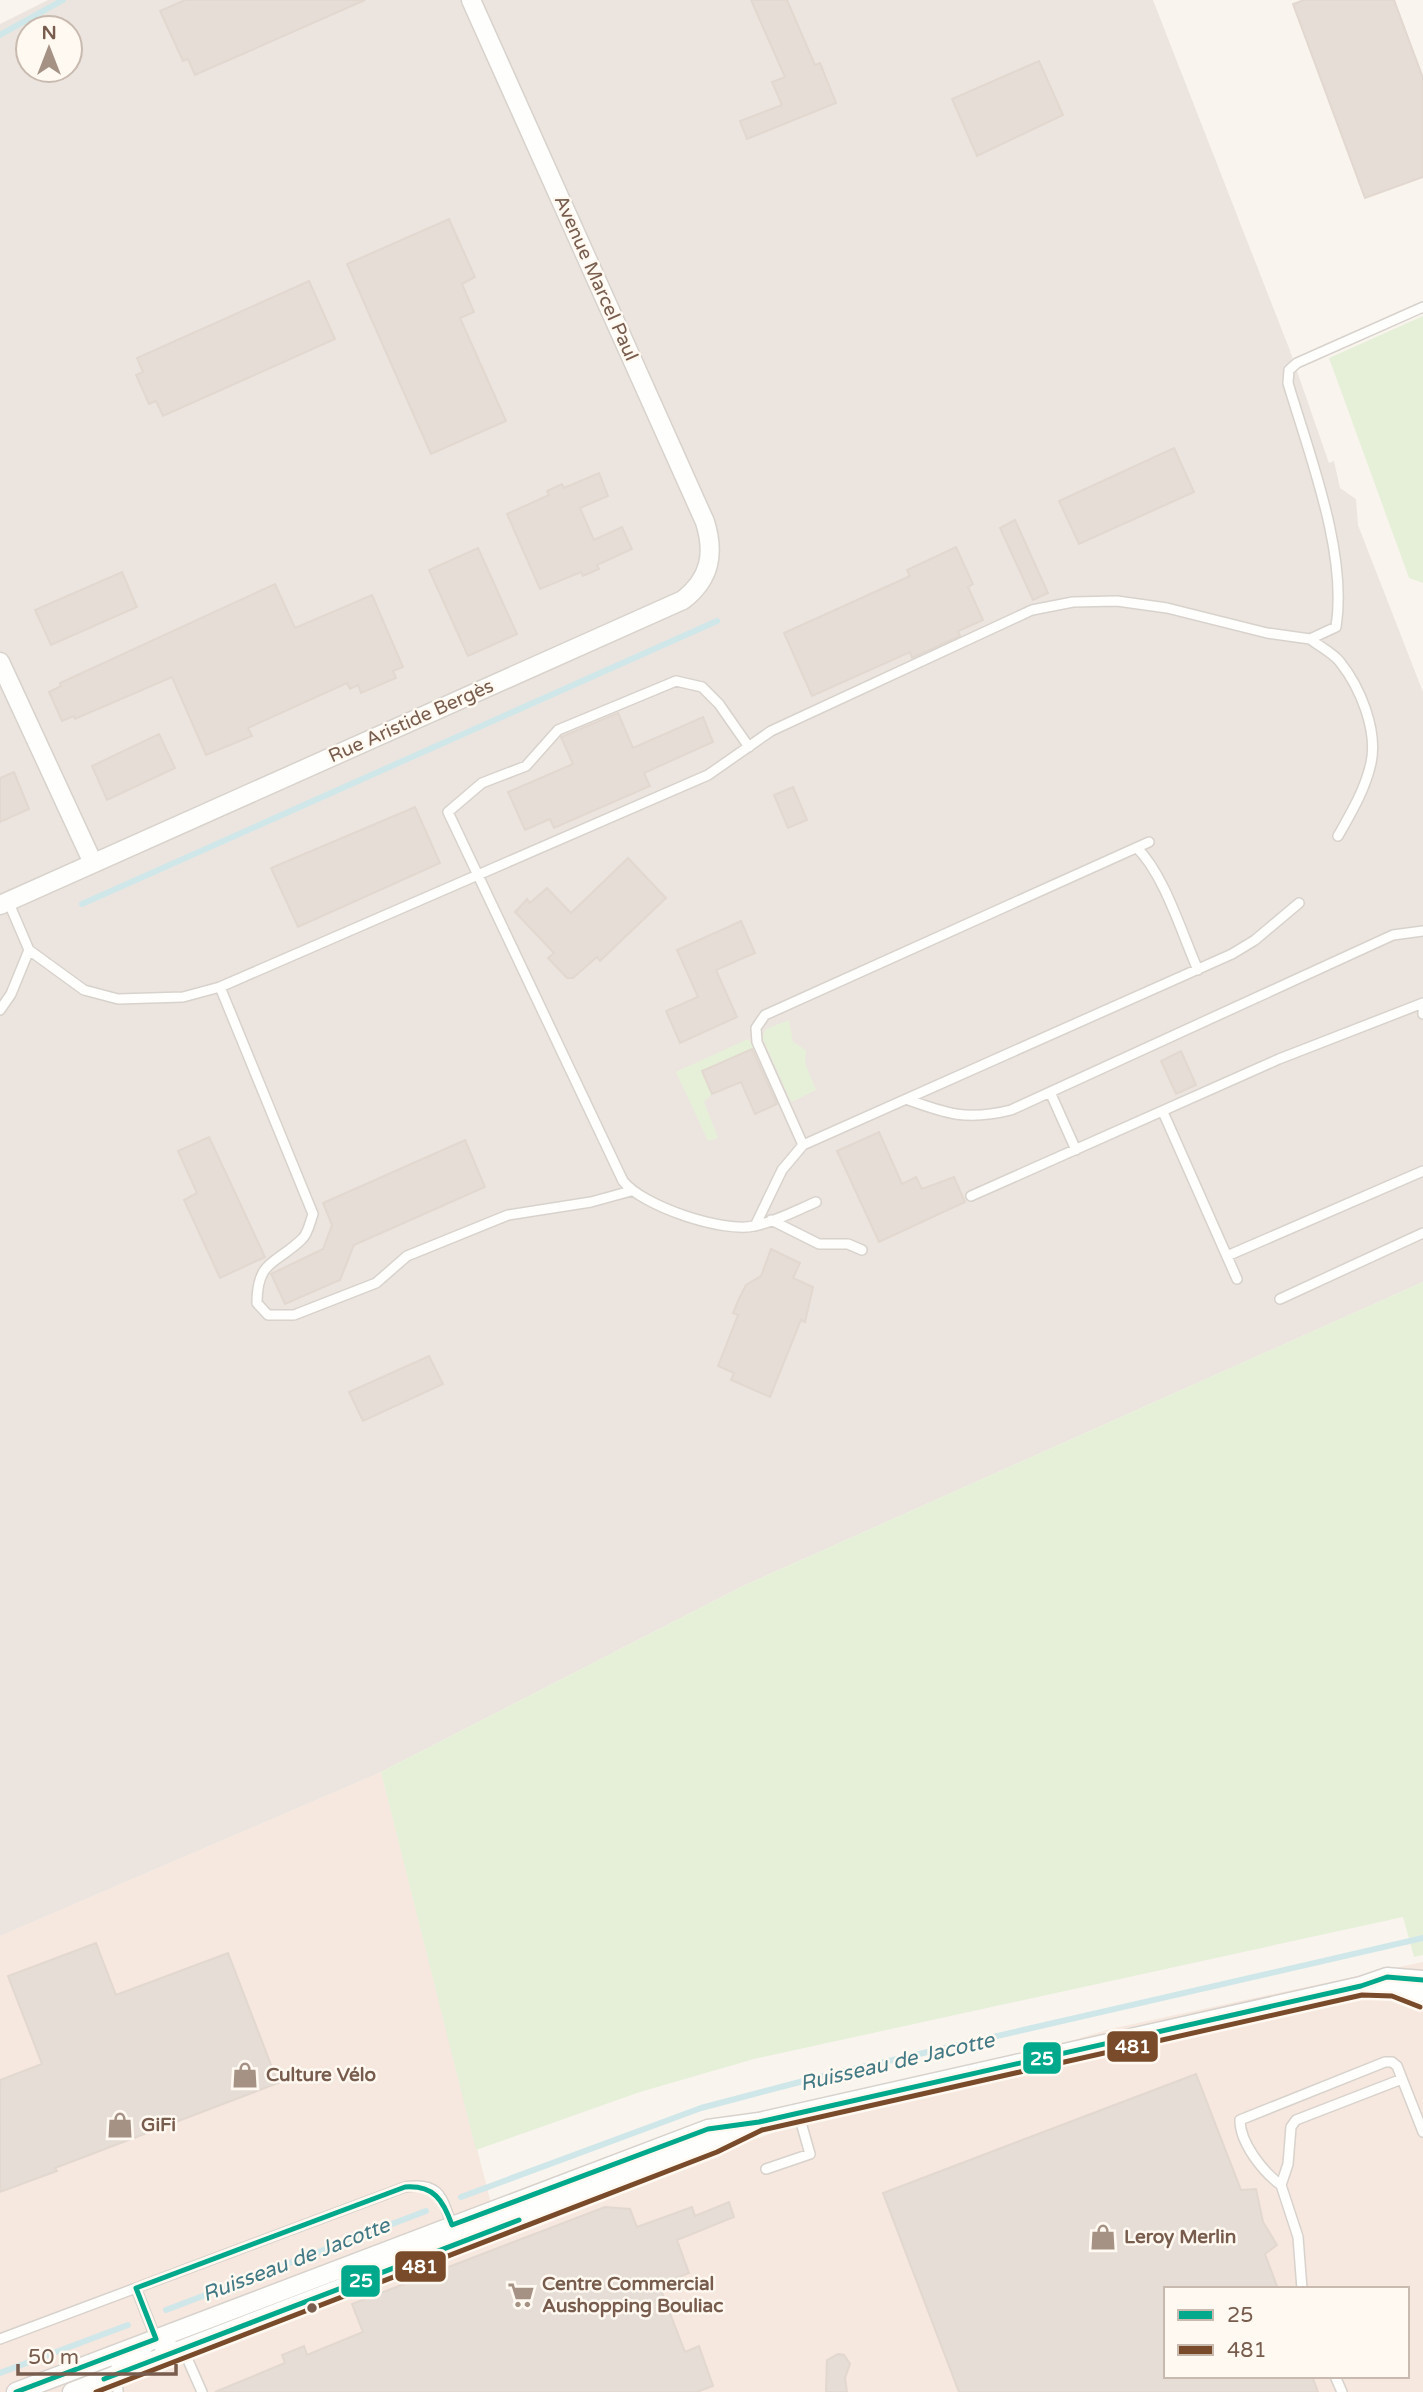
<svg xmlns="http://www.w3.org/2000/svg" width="1423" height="2392" viewBox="0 0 1423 2392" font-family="'Varela Round',sans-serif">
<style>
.commercial{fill:#f6e7df;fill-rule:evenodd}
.industrial{fill:#ece5df;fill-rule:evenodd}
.green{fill:#e6f0d9}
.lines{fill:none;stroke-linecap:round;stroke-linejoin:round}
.stream{stroke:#d0e7e9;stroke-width:6}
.building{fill:#e5ddd6;stroke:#e2d8d0;stroke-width:2}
.lane-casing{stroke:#d8d2cc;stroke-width:12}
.street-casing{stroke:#d8d2cc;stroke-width:21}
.lane{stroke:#fefefc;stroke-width:9}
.street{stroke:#fefefc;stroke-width:18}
.bus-1-casing{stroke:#fff9f1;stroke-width:10}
.bus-2-casing{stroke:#fff9f1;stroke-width:10}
.bus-1{stroke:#00a98b;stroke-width:5}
.bus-2{stroke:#7a4b2a;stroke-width:5}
.bus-dot{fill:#785c4d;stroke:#fff9f1;stroke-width:2.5}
.labels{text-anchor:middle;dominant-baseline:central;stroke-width:5;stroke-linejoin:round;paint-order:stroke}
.street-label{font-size:19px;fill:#785c4d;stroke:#fff9f1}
.poi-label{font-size:19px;font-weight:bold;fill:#785c4d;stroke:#fff9f1;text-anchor:start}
.water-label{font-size:21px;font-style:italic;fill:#437984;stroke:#fff9f1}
.line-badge{stroke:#fff9f1;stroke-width:2.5}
.badge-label{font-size:19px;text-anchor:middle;font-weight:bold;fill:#fff}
</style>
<rect width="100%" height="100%" fill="#f9f5ee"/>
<!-- commercial -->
<path class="commercial" d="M 381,1772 L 498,2231 L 812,2119 L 1110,2029 L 1423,1962 L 1423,2392 L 0,2392 L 0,1936 ZM 1166,2289 L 1407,2289 L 1407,2376 L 1166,2376 Z"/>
<!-- industrial -->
<path class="industrial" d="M 48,0 L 1153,0 L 1289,348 L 1329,463 L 1334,461 L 1340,488 L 1356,499 L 1358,525 L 1423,692 L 1423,1282 L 741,1587 L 381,1772 L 0,1936 L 0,24 ZM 28,28 L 70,28 L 70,70 L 28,70 Z"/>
<!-- green -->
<path class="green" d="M 1423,316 L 1423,583 L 1409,578 L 1329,358 Z
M 789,1020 L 793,1042 L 806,1050 L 805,1063 L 816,1090 L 791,1102 L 762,1037 L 766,1029 Z
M 748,1039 L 755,1048 L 702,1071 L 712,1094 L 704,1102 L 718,1138 L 708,1141 L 676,1072 Z
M 1423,1282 L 1423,1955 L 1414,1957 L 1403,1917 L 754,2059 L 640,2092 L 476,2150 L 381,1772 L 741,1587 Z"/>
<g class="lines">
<!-- stream -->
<path class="stream" d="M 0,35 L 63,0
M 82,904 L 717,621
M 461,2197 L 701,2108 L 819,2077 L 1423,1938
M 166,2310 L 426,2211
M 0,2373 L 128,2325"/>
</g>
<!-- building -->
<path class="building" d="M 185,0 L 365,0 L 195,75 L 188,59 L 183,61 L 160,11 Z
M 751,0 L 787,0 L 815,65 L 820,63 L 836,103 L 747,139 L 740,121 L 782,105 L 772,82 L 785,77 Z
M 1304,0 L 1394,0 L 1423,78 L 1423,177 L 1365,198 L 1293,4 Z
M 1039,61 L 1063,115 L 977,156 L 952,99 Z
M 449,219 L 475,277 L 462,284 L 474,312 L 460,318 L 506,421 L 431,454 L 347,264 Z
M 309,281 L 335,339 L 163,416 L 156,401 L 149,404 L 136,375 L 143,372 L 137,358 Z
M 1174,448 L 1194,492 L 1079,544 L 1059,501 Z
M 599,473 L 608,496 L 580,508 L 594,540 L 622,527 L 632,549 L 597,565 L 599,569 L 583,576 L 581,572 L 540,589 L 507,514 L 549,495 L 547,491 L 562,484 L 564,488 Z
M 1015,520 L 1048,593 L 1033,600 L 1000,528 Z
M 956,547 L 973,584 L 968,587 L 983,620 L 958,631 L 960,636 L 912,658 L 910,652 L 812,696 L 784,633 L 910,576 L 907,570 Z
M 478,548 L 517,634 L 468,656 L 429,570 Z
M 122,572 L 137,607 L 51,645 L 35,610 Z
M 275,584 L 295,628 L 372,595 L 403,667 L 393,671 L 396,678 L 361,693 L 358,685 L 350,689 L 347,683 L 248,728 L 252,736 L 206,755 L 172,677 L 75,719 L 74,716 L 62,721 L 49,692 L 61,686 L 60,683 Z
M 618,713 L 633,748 L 703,717 L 713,742 L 644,773 L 650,786 L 554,828 L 550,819 L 525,830 L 508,792 L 573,764 L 561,737 Z
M 159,734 L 175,768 L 107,800 L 92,766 Z
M 14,772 L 29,809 L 0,822 L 0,778 Z
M 793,787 L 807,820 L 788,828 L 774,795 Z
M 415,807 L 440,863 L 298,927 L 271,868 Z
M 628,858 L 666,898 L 600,961 L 597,957 L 573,978 L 567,978 L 548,958 L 554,953 L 515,912 L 527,899 L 530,903 L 547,888 L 571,913 Z
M 741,921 L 755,953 L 716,970 L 737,1017 L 680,1043 L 666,1011 L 698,997 L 677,950 Z
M 752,1049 L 777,1104 L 755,1114 L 741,1082 L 712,1094 L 702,1071 Z
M 1181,1051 L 1196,1085 L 1176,1094 L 1161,1061 Z
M 879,1132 L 902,1184 L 916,1177 L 922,1189 L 954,1177 L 965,1202 L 879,1242 L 837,1151 Z
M 209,1137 L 265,1257 L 220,1278 L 184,1200 L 197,1193 L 178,1151 Z
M 465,1140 L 485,1187 L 354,1245 L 340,1280 L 285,1304 L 271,1274 L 323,1249 L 332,1225 L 323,1203 Z
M 771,1249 L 800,1263 L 793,1278 L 813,1287 L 805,1322 L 801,1320 L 770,1397 L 731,1380 L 734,1373 L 718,1366 L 738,1315 L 733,1313 L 739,1299 L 746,1285 L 761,1276 Z
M 429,1356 L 443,1384 L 363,1421 L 349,1392 Z
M 96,1943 L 116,1995 L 228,1953 L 278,2083 L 55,2168 L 57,2171 L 0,2192 L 0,2080 L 42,2064 L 8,1976 Z
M 1196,2074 L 1241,2190 L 1256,2189 L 1263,2222 L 1277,2245 L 1265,2254 L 1278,2289 L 1166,2289 L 1166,2376 L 1312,2376 L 1318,2392 L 959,2392 L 883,2193 Z
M 729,2202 L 734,2217 L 677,2240 L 689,2273 L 659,2285 L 685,2352 L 699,2346 L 713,2386 L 697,2392 L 215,2392 L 285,2363 L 282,2355 L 304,2346 L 307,2355 L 363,2332 L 352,2304 L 605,2207 L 630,2209 L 637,2227 L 692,2207 L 695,2216 Z
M 838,2354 L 844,2355 L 850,2364 L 845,2378 L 847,2392 L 826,2392 L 827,2360 Z"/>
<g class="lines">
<!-- lane casing -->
<g class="lane-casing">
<path id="lane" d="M 1310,639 C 1319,646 1333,653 1340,662 C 1360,687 1378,730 1371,763 C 1365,790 1351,813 1338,836
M 749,747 L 719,704 L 702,687 L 676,681 L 558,730 L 526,766 L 482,783 L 448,812 L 623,1181 C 642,1206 723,1233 754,1226 C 775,1222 797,1210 816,1202
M 1137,848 C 1164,874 1182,934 1198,970
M 8,901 L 29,950 L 84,990 L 118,999 L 183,997 L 220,987 L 708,775 L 771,731 L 1032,610 L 1073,602 L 1117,601 L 1167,608 L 1267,633 L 1310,639 L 1336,627 C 1348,554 1309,454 1288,383 L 1289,370 L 1297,363 L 1423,307
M 220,987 L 313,1214 C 310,1222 308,1234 302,1239 C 277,1264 257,1259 257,1303 L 268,1315 L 294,1315 L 376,1283 L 407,1256 L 508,1215 L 591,1202 L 631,1191
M 0,1010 L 11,994 L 29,950
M 1423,1012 L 1423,1014
M 1050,1092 L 1076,1150
M 906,1099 C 947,1114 967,1121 1011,1110 L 1393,935 L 1423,931
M 1163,1112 L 1237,1279
M 803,1145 L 757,1042 L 756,1028 L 765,1015 L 1149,842
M 971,1196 L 1279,1059 L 1423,1003
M 771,1220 L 819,1244 L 848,1244 L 862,1250
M 755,1226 L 782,1170 L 803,1145 L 1232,954 L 1255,940 L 1299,903
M 1227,1256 L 1423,1171
M 1280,1299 L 1423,1233
M 766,2169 L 810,2154 L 798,2112
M 1281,2185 C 1263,2172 1240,2143 1240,2120 L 1385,2062 L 1392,2062 L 1397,2066 L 1423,2132
M 1302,2289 L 1298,2237 L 1281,2185 L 1288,2164 L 1291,2127 L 1296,2120 L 1402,2079
M 0,2339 L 136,2288
M 158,2340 L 183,2349 L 202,2392
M 163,2357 L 136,2288 L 405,2187 C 442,2181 442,2200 453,2228
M 1335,2376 L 1342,2392
M 118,2392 L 116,2366 L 148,2348"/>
</g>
<!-- street casing -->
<g class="street-casing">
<path id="street" d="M 0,662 L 93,863
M 0,905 L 683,600 C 710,579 715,554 705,522 L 471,0
M 1375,1985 L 1394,1987 L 1423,1999
M 16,2392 L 708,2129 L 759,2122 L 1361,1986 L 1387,1977 L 1423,1980
M 72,2392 L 714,2144 L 743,2130"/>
</g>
<!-- lane -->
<use href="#lane" class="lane"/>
<!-- street -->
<use href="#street" class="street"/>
<!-- bus-1 casing -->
<g class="bus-1-casing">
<path id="bus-1" d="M 104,2379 L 519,2220
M 16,2392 L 156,2339 L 136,2288 L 405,2187 C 434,2185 443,2200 452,2225 L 708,2129 L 759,2122 L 1361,1986 L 1387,1977 L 1423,1980"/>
</g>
<!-- bus-2 casing -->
<g class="bus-2-casing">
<path id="bus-2" d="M 96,2392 L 717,2152 L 762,2130 L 1362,1995 L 1392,1996 L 1420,2007"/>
</g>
<!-- bus-1 -->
<use href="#bus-1" class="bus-1"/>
<!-- bus-2 -->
<use href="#bus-2" class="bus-2"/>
</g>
<!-- icons -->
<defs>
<g id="shop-bare" transform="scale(2.1)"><path d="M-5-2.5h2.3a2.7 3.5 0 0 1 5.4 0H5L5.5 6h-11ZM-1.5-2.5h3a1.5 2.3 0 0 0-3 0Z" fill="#a59285" stroke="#fff9f1" stroke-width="2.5" paint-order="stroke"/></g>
<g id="supermarket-bare" transform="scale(2.1)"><path d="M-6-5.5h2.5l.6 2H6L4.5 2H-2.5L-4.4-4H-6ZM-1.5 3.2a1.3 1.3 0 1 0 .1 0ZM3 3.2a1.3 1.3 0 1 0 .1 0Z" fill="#a59285" stroke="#fff9f1" stroke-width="2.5" paint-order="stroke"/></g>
</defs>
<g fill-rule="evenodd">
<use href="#shop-bare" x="245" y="2075"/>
<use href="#shop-bare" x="120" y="2125"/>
<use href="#shop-bare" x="1103" y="2237"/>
<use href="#supermarket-bare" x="521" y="2295"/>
</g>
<!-- markers -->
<circle class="bus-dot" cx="312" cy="2308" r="6"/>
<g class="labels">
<!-- street labels -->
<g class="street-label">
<text transform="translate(596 278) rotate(66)">Avenue Marcel Paul</text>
<text transform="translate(411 721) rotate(-24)">Rue Aristide Bergès</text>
</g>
<!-- poi labels -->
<g class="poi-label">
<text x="266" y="2075">Culture Vélo</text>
<text x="141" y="2125">GiFi</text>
<text x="1124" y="2237">Leroy Merlin</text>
<text x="542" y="2284">Centre Commercial<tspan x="542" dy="22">Aushopping Bouliac</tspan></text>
</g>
<!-- water labels -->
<g class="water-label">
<text transform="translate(897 2062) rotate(-13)">Ruisseau de Jacotte</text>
<text transform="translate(296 2260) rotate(-21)">Ruisseau de Jacotte</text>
</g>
</g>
<g class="line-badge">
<rect x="1106" y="2030" width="53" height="33" rx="7" fill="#7a4b2a"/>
<rect x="1022" y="2041" width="40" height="34" rx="7" fill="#00a98b"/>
<rect x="394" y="2250" width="53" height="33" rx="7" fill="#7a4b2a"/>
<rect x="340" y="2264" width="41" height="34" rx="7" fill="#00a98b"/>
</g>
<g class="badge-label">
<text x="1133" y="2053">481</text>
<text x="1042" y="2065">25</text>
<text x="420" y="2273">481</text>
<text x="361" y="2287">25</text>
</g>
<!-- legend -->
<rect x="1164" y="2287" width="245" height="91" fill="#fff9f1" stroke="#c9baaf" stroke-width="2"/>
<rect x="1178" y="2310" width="35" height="10" fill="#00a98b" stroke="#c9baaf" stroke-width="2"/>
<text x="1227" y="2322" font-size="21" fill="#785c4d">25</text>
<rect x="1178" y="2345" width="35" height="10" fill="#7a4b2a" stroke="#c9baaf" stroke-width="2"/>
<text x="1227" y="2357" font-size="21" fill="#785c4d">481</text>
<!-- north arrow -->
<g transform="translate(49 49)"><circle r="33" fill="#fff9f1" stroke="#c9baaf" stroke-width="2"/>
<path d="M0-5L12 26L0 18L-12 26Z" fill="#a59285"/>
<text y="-10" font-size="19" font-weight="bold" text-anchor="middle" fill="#785c4d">N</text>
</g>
<!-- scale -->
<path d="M18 2364v10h158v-10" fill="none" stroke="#785c4d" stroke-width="3.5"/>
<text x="28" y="2364" font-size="21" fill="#785c4d" stroke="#fff9f1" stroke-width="5" paint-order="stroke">50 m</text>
</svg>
